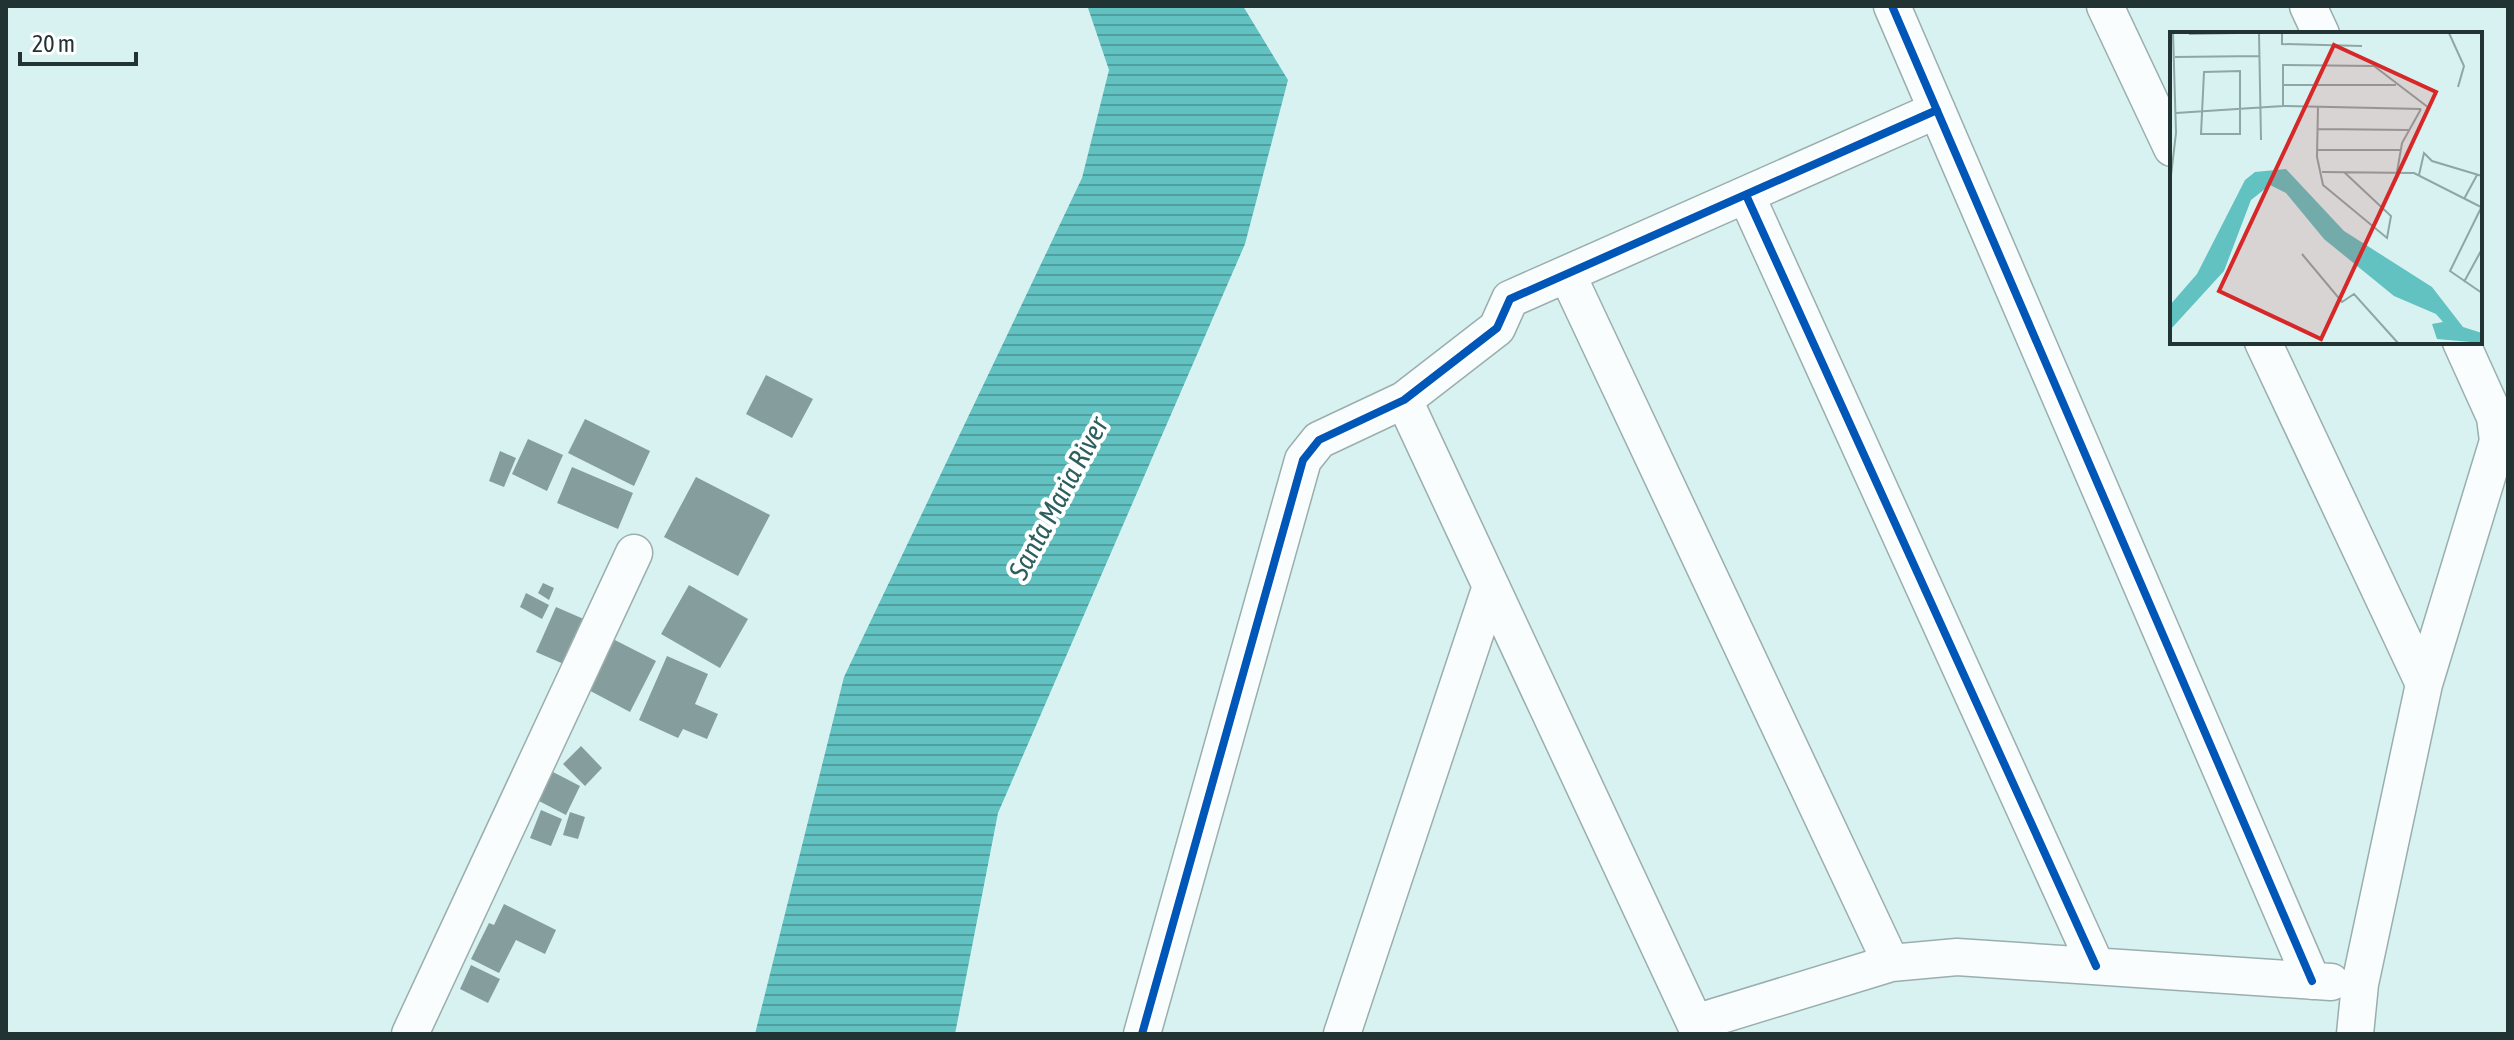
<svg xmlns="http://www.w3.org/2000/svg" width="2514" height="1040" viewBox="0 0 2514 1040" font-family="'Asap Condensed',sans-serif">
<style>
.water{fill:url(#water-rules)}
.building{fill:#859d9c}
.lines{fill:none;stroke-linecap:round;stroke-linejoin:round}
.minor-casing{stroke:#9aaeae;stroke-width:39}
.minor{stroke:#f9fdfd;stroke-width:36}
.cycleway-casing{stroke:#fff;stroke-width:13}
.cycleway{stroke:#0057b8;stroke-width:8}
.labels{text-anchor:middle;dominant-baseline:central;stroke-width:8;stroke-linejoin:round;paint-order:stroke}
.water-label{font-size:28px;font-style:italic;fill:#2c5f5e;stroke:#fff}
.inset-road{fill:none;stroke:#8fa6a5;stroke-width:2}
.view{fill:#d62828;fill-opacity:0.15;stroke:#d62828;stroke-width:4}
.inset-edge{fill:none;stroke:#213433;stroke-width:4}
</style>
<defs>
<pattern id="water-rules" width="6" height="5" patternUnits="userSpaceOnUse" patternTransform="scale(2)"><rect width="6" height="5" fill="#61c2c1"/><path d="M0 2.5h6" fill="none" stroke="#509e9d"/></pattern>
</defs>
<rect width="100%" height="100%" fill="#d8f2f1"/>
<!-- water -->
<path class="water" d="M 1084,6 L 1243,6 L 1288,80 L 1245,244 L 998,813 L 955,1034 L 755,1034 L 844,677 L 1082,178 L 1109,70 L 1088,8 Z"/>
<!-- building -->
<path class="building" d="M 766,375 L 813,399 L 792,438 L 746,414 Z
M 585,419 L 650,451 L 634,486 L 568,453 Z
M 528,439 L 563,455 L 547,491 L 512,474 Z
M 500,451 L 516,458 L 504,487 L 489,481 Z
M 572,467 L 633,493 L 618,529 L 557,503 Z
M 696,477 L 770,515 L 738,576 L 664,537 Z
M 543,583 L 554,588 L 549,600 L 538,593 Z
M 689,585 L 748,619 L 720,668 L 661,634 Z
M 526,593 L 549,605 L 542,619 L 520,607 Z
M 556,607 L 586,620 L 566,665 L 536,652 Z
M 609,637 L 656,661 L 630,712 L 583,687 Z
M 667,656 L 708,674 L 695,704 L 718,714 L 707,739 L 683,729 L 678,738 L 639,720 Z
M 581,746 L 602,768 L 585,786 L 563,764 Z
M 553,772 L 580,786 L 566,815 L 539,801 Z
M 541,810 L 562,819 L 551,846 L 530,838 Z
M 570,812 L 585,817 L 578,839 L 563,835 Z
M 504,904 L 556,930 L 545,954 L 516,940 L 499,973 L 471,959 L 489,923 L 494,925 Z
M 471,965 L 500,979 L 488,1003 L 460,989 Z"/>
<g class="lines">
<!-- minor casing -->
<g class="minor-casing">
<path id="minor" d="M 1892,6 L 2312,981
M 2105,6 L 2172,148
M 2308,6 L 2321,34
M 1746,195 L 2096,966
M 1567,274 L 1891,963
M 2263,342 L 2424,684
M 1404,400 L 1700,1034
M 1695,1023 L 1891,963 L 1957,957 L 2331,982
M 410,1034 L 634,553
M 1142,1034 L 1303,460 L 1319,440 L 1404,400 L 1497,328 L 1510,299 L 1937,110
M 1342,1034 L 1491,586
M 2355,1034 L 2360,984 L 2424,684 L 2498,441 L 2495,417 L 2461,342"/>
</g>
<!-- minor -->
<use href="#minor" class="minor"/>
<!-- cycleway casing -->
<g class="cycleway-casing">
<path id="cycleway" d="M 1892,6 L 2312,981
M 1746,195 L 2096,966
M 1142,1034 L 1303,460 L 1319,440 L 1404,400 L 1497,328 L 1510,299 L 1937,110"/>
</g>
<!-- cycleway -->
<use href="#cycleway" class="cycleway"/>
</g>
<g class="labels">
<!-- water labels -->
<g class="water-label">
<text transform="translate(1058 498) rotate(-62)">Santa Maria River</text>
</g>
</g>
<!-- overview -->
<g transform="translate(2170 32)">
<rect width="312" height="312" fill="#d8f2f1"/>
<path d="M 116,137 L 174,199 L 262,255 L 293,295 L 312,301 L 312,311 L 267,307 L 262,292 L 273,290 L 266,282 L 224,264 L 154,207 L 116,161 L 100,153 L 81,168 L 54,239 L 0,298 L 0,273 L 27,242 L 75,148 L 85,140 Z" fill="#61c2c1"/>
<path class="inset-road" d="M 89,1 L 91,108M 112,1 L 112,12 L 192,14M 279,1 L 294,34 L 288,55M 19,2 L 67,1M 5,25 L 90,24M 70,39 L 70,102 L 31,102 L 34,40 ZM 113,53 L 226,53M 113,74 L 113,33 L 204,34 L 259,76M 148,74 L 147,125 L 153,153 L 217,206 L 221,184 L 174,140M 6,81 L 113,74 L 251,77M 148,97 L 239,98M 147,118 L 230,118M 152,140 L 244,141 L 311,175M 227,140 L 232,111 L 251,77M 249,143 L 254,121 L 262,129 L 312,144M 0,152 L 6,101 L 3,1M 294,167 L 307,143M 312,174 L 280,239 L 312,261M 132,222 L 172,270 L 184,262 L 228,311M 294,250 L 312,217"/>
<path class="view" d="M 164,13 L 266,60 L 151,307 L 49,259 Z"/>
<rect width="312" height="312" class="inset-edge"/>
</g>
<!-- border -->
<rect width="2514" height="1040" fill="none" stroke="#213433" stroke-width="16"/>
<!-- scale -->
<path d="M20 52v12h116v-12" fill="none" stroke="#213433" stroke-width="4"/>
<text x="32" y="52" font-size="24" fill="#213433" stroke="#ffffff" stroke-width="6" paint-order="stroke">20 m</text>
</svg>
